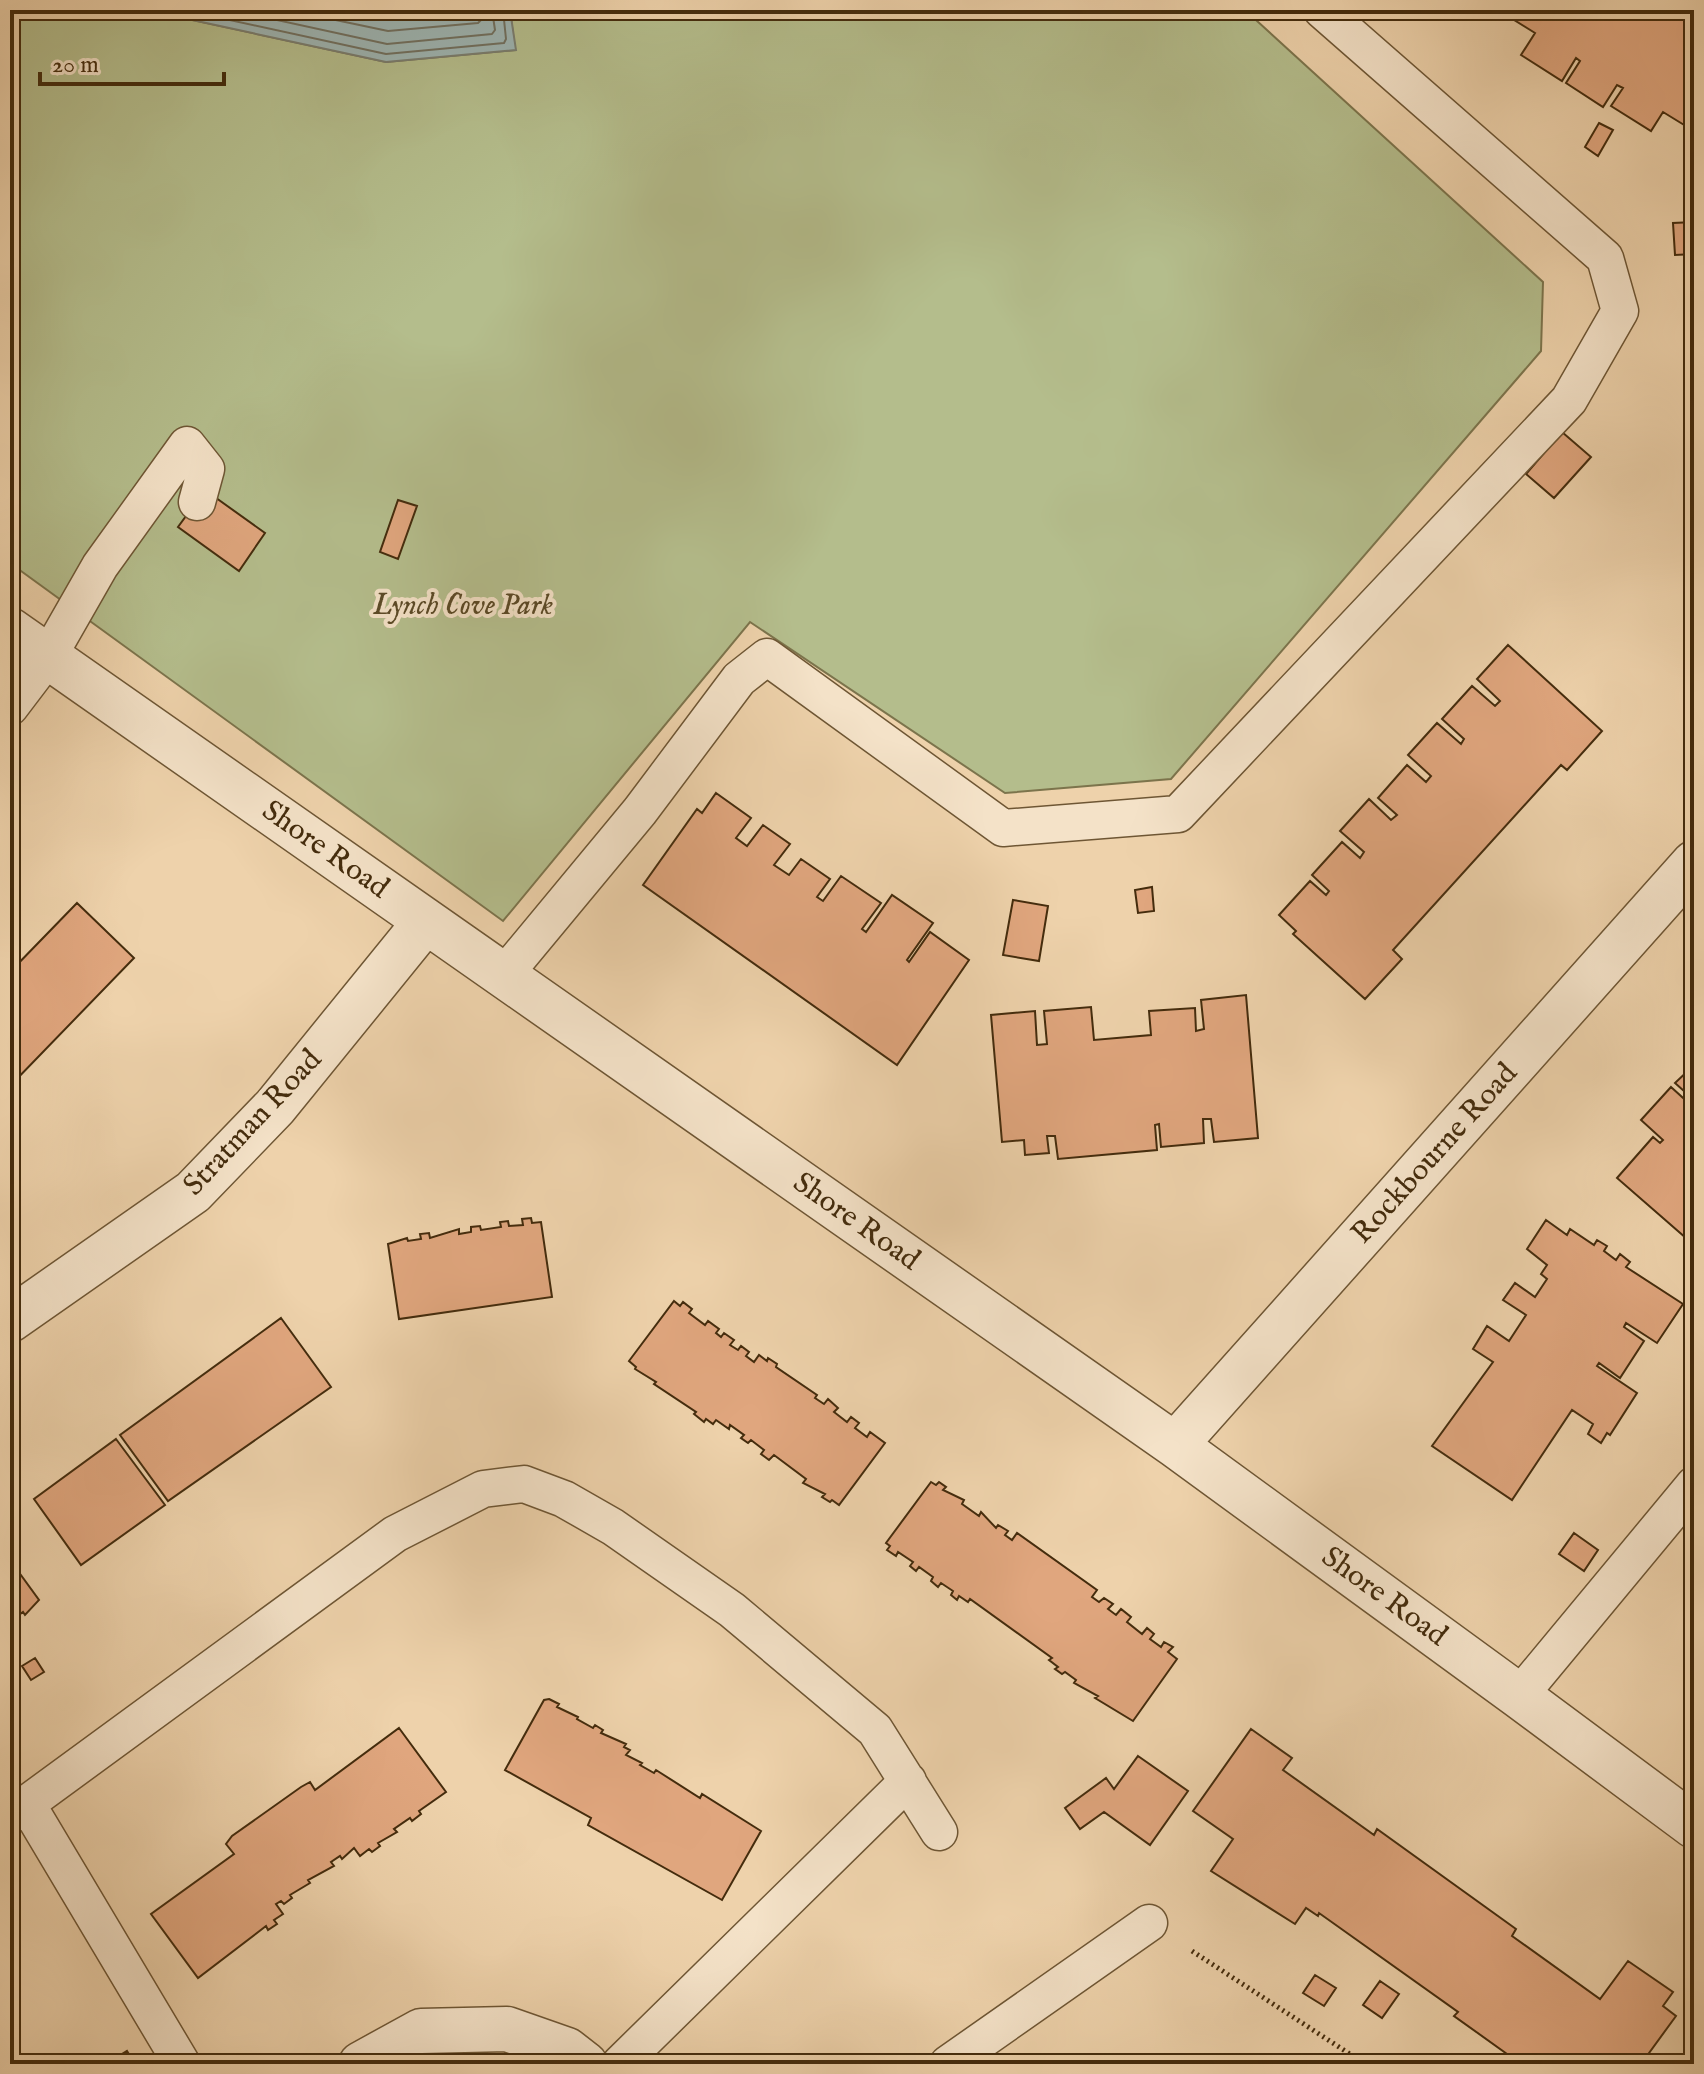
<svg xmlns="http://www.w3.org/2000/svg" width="1704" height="2074" viewBox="0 0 1704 2074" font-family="'IM FELL English',serif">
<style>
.green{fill:#b4bd8c;stroke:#7c744c;stroke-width:2}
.water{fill:#9db5b3;stroke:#797e71;stroke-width:2}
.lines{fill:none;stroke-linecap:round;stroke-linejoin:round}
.shore{stroke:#707060;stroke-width:2}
.building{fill:#e0a67e;stroke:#442c0d;stroke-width:2}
.lane-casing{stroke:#6e5634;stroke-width:39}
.street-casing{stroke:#6e5634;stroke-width:47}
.path{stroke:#442c0d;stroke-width:5;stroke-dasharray:2 4;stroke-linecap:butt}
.lane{stroke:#f4e2c8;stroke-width:36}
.street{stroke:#f4e2c8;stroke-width:44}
.labels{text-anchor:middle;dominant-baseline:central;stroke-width:8;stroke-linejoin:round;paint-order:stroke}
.park-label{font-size:30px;font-style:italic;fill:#5a4926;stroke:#f4e2c8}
.street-label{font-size:30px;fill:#442c0d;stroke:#f4e2c8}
</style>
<rect width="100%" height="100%" fill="#eed2ab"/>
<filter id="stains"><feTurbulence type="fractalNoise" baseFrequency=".0025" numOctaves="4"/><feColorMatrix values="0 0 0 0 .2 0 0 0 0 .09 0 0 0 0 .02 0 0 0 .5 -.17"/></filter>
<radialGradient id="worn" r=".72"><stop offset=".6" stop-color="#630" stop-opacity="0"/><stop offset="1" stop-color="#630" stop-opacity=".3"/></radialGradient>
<!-- green -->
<path class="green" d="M 10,10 L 146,10 L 386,62 L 515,50 L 510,10 L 1245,10 L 1543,282 L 1541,351 L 1171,779 L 1005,793 L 750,622 L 503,921 L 10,563 Z"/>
<!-- water -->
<path class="water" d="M 146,10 L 510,10 L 516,50 L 386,62 Z"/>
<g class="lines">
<!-- shore -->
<path class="shore" d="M 184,10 L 386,54 L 504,43 L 506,39 L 503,10
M 231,10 L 387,44 L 492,34 L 495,30 L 492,10
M 288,10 L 388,31 L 478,23 L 481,20 L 480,10"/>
</g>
<!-- building -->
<path class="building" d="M 1498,10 L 1658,10 L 1670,17 L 1674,10 L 1694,10 L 1694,15 L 1686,28 L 1694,32 L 1694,131 L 1663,112 L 1651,131 L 1611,106 L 1623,88 L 1617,85 L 1603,107 L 1566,83 L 1580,61 L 1576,58 L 1562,81 L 1521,55 L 1535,33 Z
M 1599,123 L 1613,130 L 1598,156 L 1585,147 Z
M 1694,222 L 1694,254 L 1675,255 L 1673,223 Z
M 1694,285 L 1694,303 L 1686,304 L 1685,286 Z
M 1562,432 L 1591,457 L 1554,498 L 1526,474 Z
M 205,490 L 265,533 L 239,571 L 178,527 Z
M 398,500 L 417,506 L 398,559 L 380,552 Z
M 1508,645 L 1602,731 L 1567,770 L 1561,765 L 1393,950 L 1402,959 L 1365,999 L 1293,934 L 1296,931 L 1279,915 L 1310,881 L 1326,895 L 1329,891 L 1312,875 L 1342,842 L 1360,858 L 1364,852 L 1340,831 L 1369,799 L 1391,820 L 1397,815 L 1378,798 L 1407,765 L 1426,782 L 1431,776 L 1408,755 L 1437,723 L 1461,744 L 1464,739 L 1442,719 L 1472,686 L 1495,706 L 1500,701 L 1477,679 Z
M 716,793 L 751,818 L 736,838 L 747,846 L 763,825 L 790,844 L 774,865 L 789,875 L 801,859 L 830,879 L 817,897 L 823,901 L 841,876 L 881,903 L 862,929 L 866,932 L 892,895 L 933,923 L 907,960 L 909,962 L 930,932 L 969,960 L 897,1065 L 643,885 L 697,809 L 702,813 Z
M 1152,887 L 1154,911 L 1138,913 L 1135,890 Z
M 1013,900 L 1048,906 L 1039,961 L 1003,955 Z
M 77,903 L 134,958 L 10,1086 L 10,972 Z
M 1246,995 L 1258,1138 L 1214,1142 L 1211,1119 L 1203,1119 L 1204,1143 L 1161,1147 L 1159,1124 L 1155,1125 L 1157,1150 L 1058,1159 L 1055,1136 L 1047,1136 L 1049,1153 L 1025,1155 L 1024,1140 L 1002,1142 L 991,1015 L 1035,1011 L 1037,1045 L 1047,1044 L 1044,1011 L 1091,1007 L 1094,1040 L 1151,1035 L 1149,1011 L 1195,1008 L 1196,1031 L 1204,1029 L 1201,1000 Z
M 1694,1065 L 1694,1100 L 1675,1083 Z
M 1671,1087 L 1692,1106 L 1694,1104 L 1694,1245 L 1617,1178 L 1653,1137 L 1660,1143 L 1663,1140 L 1641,1120 Z
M 531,1218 L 532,1223 L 541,1222 L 552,1297 L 399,1319 L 388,1244 L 407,1238 L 408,1241 L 421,1239 L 420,1234 L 429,1233 L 430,1238 L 459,1229 L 459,1234 L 471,1232 L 471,1227 L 480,1226 L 481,1230 L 501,1227 L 500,1222 L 508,1221 L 509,1226 L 523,1225 L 522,1219 Z
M 1546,1220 L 1567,1235 L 1570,1229 L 1594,1245 L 1597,1240 L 1607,1246 L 1604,1251 L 1616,1260 L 1620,1254 L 1630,1262 L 1626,1267 L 1683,1304 L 1657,1343 L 1626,1323 L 1624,1327 L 1644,1341 L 1620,1378 L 1599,1363 L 1597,1366 L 1637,1393 L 1610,1435 L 1607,1433 L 1601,1443 L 1588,1434 L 1593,1424 L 1572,1410 L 1512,1500 L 1432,1446 L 1493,1362 L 1473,1349 L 1487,1326 L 1509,1341 L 1526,1315 L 1503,1300 L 1515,1283 L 1535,1297 L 1547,1279 L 1541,1274 L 1547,1265 L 1527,1249 Z
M 674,1301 L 680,1306 L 683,1302 L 692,1309 L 689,1313 L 705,1325 L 708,1321 L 719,1329 L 716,1333 L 721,1337 L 724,1333 L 734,1340 L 730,1345 L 738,1350 L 741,1346 L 749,1352 L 746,1356 L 754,1362 L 759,1355 L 767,1361 L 768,1358 L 777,1364 L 776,1367 L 817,1395 L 815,1398 L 824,1404 L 828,1399 L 838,1408 L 834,1412 L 847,1422 L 851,1417 L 859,1423 L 855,1428 L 867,1437 L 870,1432 L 885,1443 L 839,1505 L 832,1500 L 830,1502 L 822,1497 L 825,1494 L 803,1483 L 806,1479 L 774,1455 L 769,1460 L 761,1454 L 764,1450 L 751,1440 L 748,1443 L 741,1438 L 744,1435 L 730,1425 L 729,1429 L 716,1420 L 713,1424 L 706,1419 L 704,1422 L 694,1414 L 696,1412 L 654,1384 L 656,1382 L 635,1369 L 636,1367 L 629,1361 Z
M 281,1318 L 331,1387 L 168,1501 L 120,1435 Z
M 116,1439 L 165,1505 L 81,1565 L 34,1499 Z
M 931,1482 L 936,1485 L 939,1482 L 946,1487 L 943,1490 L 964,1500 L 962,1504 L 979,1516 L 981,1512 L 996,1528 L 998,1525 L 1008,1531 L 1005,1535 L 1012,1540 L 1017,1533 L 1097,1590 L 1092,1597 L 1099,1602 L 1104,1598 L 1113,1604 L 1108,1609 L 1116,1615 L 1121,1609 L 1131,1617 L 1127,1622 L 1142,1634 L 1147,1628 L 1154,1634 L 1150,1639 L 1161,1647 L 1164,1642 L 1173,1647 L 1168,1652 L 1177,1659 L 1133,1721 L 1095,1698 L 1098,1696 L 1074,1683 L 1076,1680 L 1065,1672 L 1062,1674 L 1055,1669 L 1058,1667 L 1049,1660 L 1052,1658 L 970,1599 L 968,1602 L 959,1596 L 957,1600 L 951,1595 L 953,1591 L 941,1583 L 938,1587 L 931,1581 L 933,1577 L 919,1567 L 916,1571 L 910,1566 L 913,1562 L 898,1552 L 896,1556 L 887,1550 L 890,1546 L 886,1543 Z
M 1574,1533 L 1598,1550 L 1584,1571 L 1559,1554 Z
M 10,1560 L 39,1600 L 25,1615 L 23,1612 L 12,1620 L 15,1623 L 10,1626 Z
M 35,1658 L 44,1672 L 31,1680 L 22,1666 Z
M 549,1699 L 559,1704 L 557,1707 L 578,1717 L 577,1719 L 593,1728 L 595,1725 L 603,1730 L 601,1733 L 626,1744 L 624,1747 L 630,1750 L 626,1755 L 642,1763 L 640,1765 L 654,1773 L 656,1770 L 700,1798 L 702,1794 L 761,1831 L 722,1900 L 588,1825 L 591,1818 L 505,1770 L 544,1700 Z
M 399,1728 L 446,1792 L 419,1811 L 421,1814 L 412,1821 L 410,1818 L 394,1829 L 397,1832 L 378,1843 L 380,1846 L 372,1852 L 369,1849 L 360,1856 L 354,1848 L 342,1859 L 340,1856 L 331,1862 L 334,1866 L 308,1880 L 310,1883 L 290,1895 L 292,1898 L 284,1904 L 281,1901 L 276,1904 L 283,1914 L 274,1920 L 277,1924 L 268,1930 L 266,1926 L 198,1978 L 151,1914 L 234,1854 L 226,1844 L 232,1836 L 301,1787 L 310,1782 L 315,1790 Z
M 1251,1729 L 1292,1758 L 1283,1770 L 1374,1835 L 1377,1829 L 1516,1929 L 1512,1936 L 1600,1999 L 1628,1961 L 1673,1992 L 1663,2006 L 1676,2016 L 1641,2064 L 1521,2064 L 1454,2016 L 1458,2012 L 1319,1913 L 1318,1916 L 1306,1908 L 1295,1924 L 1211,1871 L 1233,1839 L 1193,1811 Z
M 1138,1756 L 1188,1791 L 1150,1845 L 1104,1812 L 1080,1829 L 1065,1808 L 1106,1778 L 1114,1789 Z
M 1315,1975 L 1336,1988 L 1324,2006 L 1303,1993 Z
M 1380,1981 L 1399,1994 L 1382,2018 L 1363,2005 Z
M 127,2051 L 135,2064 L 106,2064 Z"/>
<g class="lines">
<!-- lane casing -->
<g class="lane-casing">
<path id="lane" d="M 10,707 L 48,657 L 100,566 L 187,445 L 206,469 L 197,502
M 504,975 L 640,811 L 739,679 L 767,657 L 1003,828 L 1178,814 L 1569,400 L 1620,311 L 1605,258 L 1322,10
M 1519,1696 L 1694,1485
M 27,1804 L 182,2064
M 10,1816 L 395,1534 L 483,1489 L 524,1484 L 564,1499 L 613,1527 L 732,1610 L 875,1730 L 939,1832
M 620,2064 L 908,1781
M 948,2064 L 1149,1923"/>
</g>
<!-- street casing -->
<g class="street-casing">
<path id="street" d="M 10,630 L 1175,1445 L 1519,1696 L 1694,1826
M 10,1320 L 193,1192 L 275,1107 L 426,921
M 1175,1445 L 1694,863
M 361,2064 L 421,2031 L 507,2029 L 567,2050 L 585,2064"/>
</g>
<!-- path -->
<path class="path" d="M 1192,1951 L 1365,2064"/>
<!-- lane -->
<use href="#lane" class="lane"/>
<!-- street -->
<use href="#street" class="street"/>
</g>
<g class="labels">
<!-- park labels -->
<g class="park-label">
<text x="463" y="606">Lynch Cove Park</text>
</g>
<!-- street labels -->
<g class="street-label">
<text transform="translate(325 850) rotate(35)">Shore Road</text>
<text transform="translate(253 1123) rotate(-47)">Stratman Road</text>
<text transform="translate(1435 1154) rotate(-48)">Rockbourne Road</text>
<text transform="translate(856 1222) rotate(35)">Shore Road</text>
<text transform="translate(1384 1597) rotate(36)">Shore Road</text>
</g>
</g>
<!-- margin -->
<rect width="1704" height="2074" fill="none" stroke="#eed2ab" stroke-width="40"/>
<rect x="12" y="12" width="1680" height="2050" fill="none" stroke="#442c0d" stroke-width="4"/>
<rect x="20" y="20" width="1664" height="2034" fill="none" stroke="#442c0d" stroke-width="2"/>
<!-- scale -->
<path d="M40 72v12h184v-12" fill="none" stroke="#442c0d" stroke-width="4"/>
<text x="52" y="72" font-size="24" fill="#442c0d" stroke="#f4e2c8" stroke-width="6" paint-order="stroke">20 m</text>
<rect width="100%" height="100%" filter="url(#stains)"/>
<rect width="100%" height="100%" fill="url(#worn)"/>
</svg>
